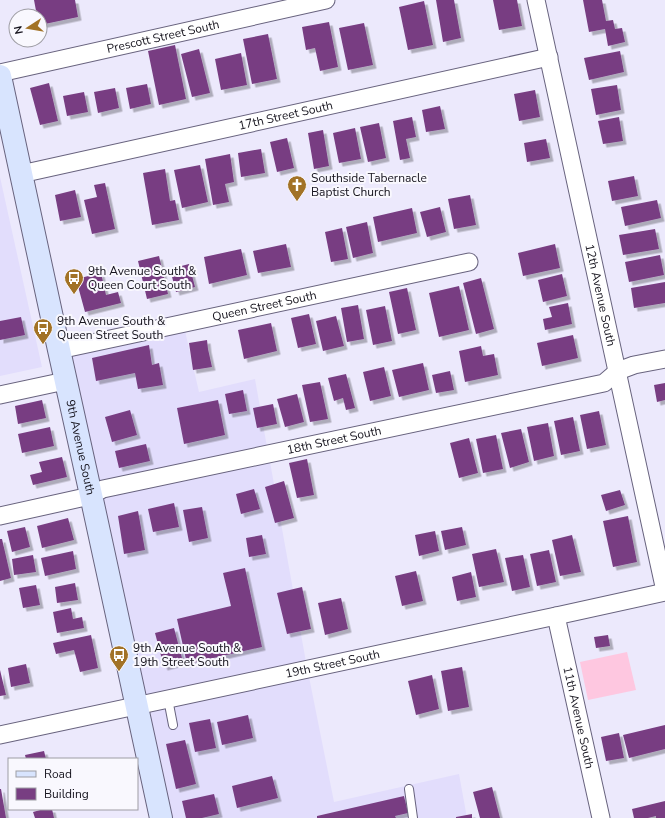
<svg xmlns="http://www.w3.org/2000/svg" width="665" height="818" viewBox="0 0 665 818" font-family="'Nunito Sans',sans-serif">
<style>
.built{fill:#e2ddfc}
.green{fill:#fec7e0}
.building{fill:#783e82;filter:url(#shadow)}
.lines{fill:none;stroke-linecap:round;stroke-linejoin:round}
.lane-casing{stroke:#68637e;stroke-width:10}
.street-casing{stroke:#68637e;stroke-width:19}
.secondary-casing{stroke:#68637e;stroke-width:24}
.lane{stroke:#fff;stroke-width:8}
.street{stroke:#fff;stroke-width:17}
.secondary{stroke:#d8e4fe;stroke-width:22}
.labels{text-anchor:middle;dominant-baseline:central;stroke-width:4;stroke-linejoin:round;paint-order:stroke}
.street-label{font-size:12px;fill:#16141e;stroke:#f9f8fe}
.poi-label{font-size:12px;fill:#16141e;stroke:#f9f8fe;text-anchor:start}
</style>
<defs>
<filter id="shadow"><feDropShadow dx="3.5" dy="3.5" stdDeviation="0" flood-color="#0004"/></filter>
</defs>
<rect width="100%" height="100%" fill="#ece9fc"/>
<!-- built -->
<path class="built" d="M 0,177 L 42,367 L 0,376 Z
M 185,331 L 199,392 L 255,379 L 267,447 L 97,484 L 69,355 Z
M 270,462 L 306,662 L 143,697 L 100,499 L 106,496 Z
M 309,677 L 334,802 L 459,774 L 467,818 L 170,818 L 146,712 Z"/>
<!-- green -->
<path class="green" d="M 627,652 L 636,690 L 588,700 L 580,662 Z"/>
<!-- building -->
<path class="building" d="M 34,0 L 75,0 L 78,17 L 40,25 L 40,16 L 37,16 Z
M 436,0 L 454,0 L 461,38 L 443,42 Z
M 493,0 L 517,0 L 522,26 L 499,30 Z
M 583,0 L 602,0 L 606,21 L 613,20 L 615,29 L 622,28 L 625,42 L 608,46 L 605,29 L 589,32 Z
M 424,1 L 433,45 L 408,50 L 399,7 Z
M 329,22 L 338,67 L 320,71 L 315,48 L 306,50 L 302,27 Z
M 364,23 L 373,65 L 348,70 L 339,28 Z
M 268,34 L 277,79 L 252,84 L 243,39 Z
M 175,45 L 186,99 L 159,105 L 148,51 Z
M 199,49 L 210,93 L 192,97 L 181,54 Z
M 620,51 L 624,72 L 589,80 L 584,58 Z
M 241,53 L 247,85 L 221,90 L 215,59 Z
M 49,83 L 58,121 L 40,125 L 30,88 Z
M 147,84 L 151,104 L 130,109 L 126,88 Z
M 617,85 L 621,110 L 596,115 L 591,89 Z
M 115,88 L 119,108 L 98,113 L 94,92 Z
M 535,90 L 540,117 L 519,121 L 514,94 Z
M 84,92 L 88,112 L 67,116 L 63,96 Z
M 440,106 L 445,129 L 426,132 L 422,110 Z
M 412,117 L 416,137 L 406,139 L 410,158 L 400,160 L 393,121 Z
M 619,117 L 623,141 L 603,144 L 598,121 Z
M 379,123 L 386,158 L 368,162 L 360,127 Z
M 355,128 L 361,159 L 339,163 L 333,133 Z
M 323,130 L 329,166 L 314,169 L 308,133 Z
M 287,138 L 294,168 L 277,172 L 270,142 Z
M 546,139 L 550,158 L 527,162 L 524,143 Z
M 261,149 L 265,173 L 241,177 L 238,153 Z
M 230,154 L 234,182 L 225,184 L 229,202 L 213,205 L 205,159 Z
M 200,165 L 208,202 L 182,208 L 174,170 Z
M 165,169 L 170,201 L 175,200 L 179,220 L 152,225 L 143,173 Z
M 634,176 L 638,196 L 612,201 L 608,181 Z
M 105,183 L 115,229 L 92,234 L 84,200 L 97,197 L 94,185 Z
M 75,190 L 81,217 L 60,221 L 55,195 Z
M 470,195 L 476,225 L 454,229 L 448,199 Z
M 657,200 L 661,218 L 625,226 L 621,207 Z
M 440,207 L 446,232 L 427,237 L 420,212 Z
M 412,208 L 417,233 L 378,242 L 373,217 Z
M 367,222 L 373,253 L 353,258 L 346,227 Z
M 342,228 L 348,259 L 331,262 L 325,232 Z
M 655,229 L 659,249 L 623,255 L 619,235 Z
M 286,244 L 291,267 L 258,273 L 253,251 Z
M 555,244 L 560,268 L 523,276 L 518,253 Z
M 241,249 L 247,275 L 209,284 L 204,257 Z
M 660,255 L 664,275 L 629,282 L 625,262 Z
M 159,256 L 168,294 L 147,299 L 138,261 Z
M 189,264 L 195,287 L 176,292 L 170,269 Z
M 101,273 L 106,295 L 118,292 L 121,303 L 85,312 L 76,279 Z
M 562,274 L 567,296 L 543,302 L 538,280 Z
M 481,278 L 494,329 L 476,334 L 463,283 Z
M 665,282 L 665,303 L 634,308 L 631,288 Z
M 459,286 L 469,330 L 439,337 L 429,293 Z
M 407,288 L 416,330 L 398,334 L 389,292 Z
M 568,303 L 572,324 L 545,330 L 543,319 L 552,317 L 549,307 Z
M 358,305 L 364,339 L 347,342 L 341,308 Z
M 385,306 L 392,341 L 373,345 L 366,310 Z
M 309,314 L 316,344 L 298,348 L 291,318 Z
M 336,316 L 344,346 L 323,351 L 316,321 Z
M 21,317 L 25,335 L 0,340 L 0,321 Z
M 271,323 L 277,351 L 244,359 L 238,330 Z
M 573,335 L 578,358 L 542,366 L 537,343 Z
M 207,340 L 208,349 L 212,367 L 193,370 L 189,343 Z
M 149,345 L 152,365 L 159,363 L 163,385 L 138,389 L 135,373 L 96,381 L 92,358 Z
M 481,346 L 483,356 L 494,354 L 498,375 L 465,382 L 459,351 Z
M 423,363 L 429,390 L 399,397 L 392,370 Z
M 384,367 L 391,396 L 370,401 L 363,372 Z
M 450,371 L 454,390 L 436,393 L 432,375 Z
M 346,374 L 355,408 L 346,410 L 343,398 L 334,401 L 328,378 Z
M 320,382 L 328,419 L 310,422 L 302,385 Z
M 665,383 L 665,400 L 657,402 L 654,385 Z
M 243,390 L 247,411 L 229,414 L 225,394 Z
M 297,394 L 304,422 L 285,427 L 277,399 Z
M 42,400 L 46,418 L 18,424 L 15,406 Z
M 218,400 L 225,435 L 184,444 L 177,408 Z
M 273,404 L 277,424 L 257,428 L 253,408 Z
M 130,410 L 137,435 L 112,442 L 105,417 Z
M 599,411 L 606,445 L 587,449 L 580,415 Z
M 573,417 L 580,451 L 561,455 L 554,421 Z
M 548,423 L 554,456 L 534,461 L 527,427 Z
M 50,427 L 54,446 L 22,453 L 18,434 Z
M 521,429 L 529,462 L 510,468 L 501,433 Z
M 496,435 L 503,469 L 483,473 L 476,439 Z
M 469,438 L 478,473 L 459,478 L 450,443 Z
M 146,444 L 150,461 L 119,468 L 115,451 Z
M 62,457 L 67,477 L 33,485 L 30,475 L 42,472 L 39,462 Z
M 307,459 L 314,495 L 297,498 L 289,463 Z
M 284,481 L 294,518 L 275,523 L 265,487 Z
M 254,489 L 260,509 L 241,514 L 236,494 Z
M 620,490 L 625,505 L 606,511 L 601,495 Z
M 174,503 L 179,527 L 153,532 L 148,509 Z
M 202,507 L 208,538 L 189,542 L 183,510 Z
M 138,511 L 145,550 L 124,554 L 118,516 Z
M 628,516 L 637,562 L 613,567 L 603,521 Z
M 68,518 L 74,540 L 42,548 L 37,526 Z
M 25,527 L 30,547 L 12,552 L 7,531 Z
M 462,527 L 466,545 L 445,550 L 441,531 Z
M 435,531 L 439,551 L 419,556 L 415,535 Z
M 262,535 L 266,554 L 249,557 L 246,538 Z
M 572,535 L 581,572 L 560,576 L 552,540 Z
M 0,539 L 2,539 L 11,578 L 0,581 Z
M 496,549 L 504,582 L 479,587 L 472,554 Z
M 549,550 L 556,582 L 537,586 L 530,554 Z
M 73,551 L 76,569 L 45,576 L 41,558 Z
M 33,555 L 36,572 L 14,575 L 12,559 Z
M 523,555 L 530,587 L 512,591 L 505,558 Z
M 245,568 L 262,647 L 187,664 L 177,619 L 231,606 L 223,573 Z
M 416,571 L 423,601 L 402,606 L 395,576 Z
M 471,572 L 476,597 L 457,601 L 452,577 Z
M 75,583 L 78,600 L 57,603 L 55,587 Z
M 36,585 L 40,605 L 23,608 L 19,588 Z
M 302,587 L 311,629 L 287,634 L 277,593 Z
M 341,598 L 348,629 L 325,635 L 318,603 Z
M 71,608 L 73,619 L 82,617 L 84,628 L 57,633 L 53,612 Z
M 174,628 L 183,662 L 164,667 L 155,633 Z
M 91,635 L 98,668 L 80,672 L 74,650 L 56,654 L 53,643 Z
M 608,635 L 610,646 L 596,648 L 594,637 Z
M 26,664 L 30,683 L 11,687 L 8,668 Z
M 462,667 L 469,707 L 448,711 L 441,671 Z
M 0,670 L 6,695 L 0,696 Z
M 432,675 L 439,709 L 416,715 L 408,681 Z
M 248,715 L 253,738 L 222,745 L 217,722 Z
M 210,719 L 216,748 L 195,752 L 189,723 Z
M 665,725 L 665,749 L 629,758 L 623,735 Z
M 619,733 L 624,758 L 606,761 L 601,737 Z
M 185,740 L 196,784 L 176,789 L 166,744 Z
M 44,751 L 46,759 L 26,759 L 25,755 Z
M 272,776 L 278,798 L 237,808 L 232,786 Z
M 492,787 L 500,818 L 480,818 L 473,792 Z
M 0,789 L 1,789 L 6,818 L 0,818 Z
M 214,794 L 219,814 L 202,818 L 186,818 L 182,801 Z
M 404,796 L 408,813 L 395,816 L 396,818 L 317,818 L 317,816 Z
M 665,801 L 665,818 L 656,818 L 656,816 L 648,818 L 634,818 L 632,809 Z
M 44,809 L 52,809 L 54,818 L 35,818 L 33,812 Z
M 472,814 L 472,818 L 456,818 L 456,817 Z"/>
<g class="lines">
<!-- lane casing -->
<g class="lane-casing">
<path id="lane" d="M 168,699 L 173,725
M 409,789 L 413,818"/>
</g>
<!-- street casing -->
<g class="street-casing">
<g id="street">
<path id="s1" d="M 536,0 L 665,591"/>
<path id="s2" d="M 0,73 L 326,0"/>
<path id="s3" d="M 21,174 L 549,57"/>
<path id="s4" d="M 59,350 L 469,262"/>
<path d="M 0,395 L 65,381"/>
<path id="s5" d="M 0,516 L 81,498 L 91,495 L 103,489 L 604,383 L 618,371 L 634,365 L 665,359"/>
<path id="s6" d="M 556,616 L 601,818"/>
<path id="s7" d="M 0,735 L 556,616 L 665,592"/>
</g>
</g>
<!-- secondary casing -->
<g class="secondary-casing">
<g id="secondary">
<path id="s8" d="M 0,76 L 59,350 L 91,495 L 161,818"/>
</g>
</g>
<!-- lane -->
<use href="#lane" class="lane"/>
<!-- street -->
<use href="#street" class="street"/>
<!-- secondary -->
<use href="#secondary" class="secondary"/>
</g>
<!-- icons -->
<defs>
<g id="church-pin" transform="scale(1)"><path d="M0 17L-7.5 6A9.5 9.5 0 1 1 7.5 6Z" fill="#a27226" stroke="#f9f8fe"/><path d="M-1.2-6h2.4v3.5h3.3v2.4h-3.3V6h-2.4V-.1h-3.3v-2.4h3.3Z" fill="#fff"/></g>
<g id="bus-pin" transform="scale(1)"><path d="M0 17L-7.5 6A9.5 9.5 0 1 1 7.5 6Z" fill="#a27226" stroke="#f9f8fe"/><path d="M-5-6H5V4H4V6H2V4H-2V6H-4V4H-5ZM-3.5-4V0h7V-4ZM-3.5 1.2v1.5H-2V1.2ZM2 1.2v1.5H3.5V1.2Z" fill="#fff"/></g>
</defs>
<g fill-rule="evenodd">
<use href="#church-pin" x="297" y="185"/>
<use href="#bus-pin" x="74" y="278"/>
<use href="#bus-pin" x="43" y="328"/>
<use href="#bus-pin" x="119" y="655"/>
</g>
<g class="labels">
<!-- street labels -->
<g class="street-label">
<text stroke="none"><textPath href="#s2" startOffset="167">Prescott Street South</textPath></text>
<text stroke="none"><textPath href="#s3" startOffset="271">17th Street South</textPath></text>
<text stroke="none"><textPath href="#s1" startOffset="302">12th Avenue South</textPath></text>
<text stroke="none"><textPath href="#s4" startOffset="210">Queen Street South</textPath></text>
<text stroke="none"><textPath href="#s5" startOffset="343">18th Street South</textPath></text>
<text stroke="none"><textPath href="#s8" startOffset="380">9th Avenue South</textPath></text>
<text stroke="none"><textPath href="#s7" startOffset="340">19th Street South</textPath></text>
<text stroke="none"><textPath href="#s6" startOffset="104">11th Avenue South</textPath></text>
</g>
<!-- poi labels -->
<g class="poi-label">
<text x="311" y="178">Southside Tabernacle<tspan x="311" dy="14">Baptist Church</tspan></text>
<text x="88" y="271">9th Avenue South &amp;<tspan x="88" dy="14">Queen Court South</tspan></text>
<text x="57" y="321">9th Avenue South &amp;<tspan x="57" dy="14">Queen Street South</tspan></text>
<text x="133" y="648">9th Avenue South &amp;<tspan x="133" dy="14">19th Street South</tspan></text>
</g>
</g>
<!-- legend -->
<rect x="8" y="758" width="130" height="52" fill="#f9f8fe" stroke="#9e9da4"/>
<rect x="16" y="771" width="20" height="6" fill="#d8e4fe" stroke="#9e9da4"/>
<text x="44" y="778" font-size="12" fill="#16141e">Road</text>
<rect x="16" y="788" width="20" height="12" fill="#783e82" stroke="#9e9da4"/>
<text x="44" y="798" font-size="12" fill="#16141e">Building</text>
<!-- north arrow -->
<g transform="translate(28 28) rotate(258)"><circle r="19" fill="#f9f8fe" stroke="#9e9da4"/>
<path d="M0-3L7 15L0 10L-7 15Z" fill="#a27226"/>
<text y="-6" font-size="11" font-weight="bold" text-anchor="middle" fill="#16141e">N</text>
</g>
</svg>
